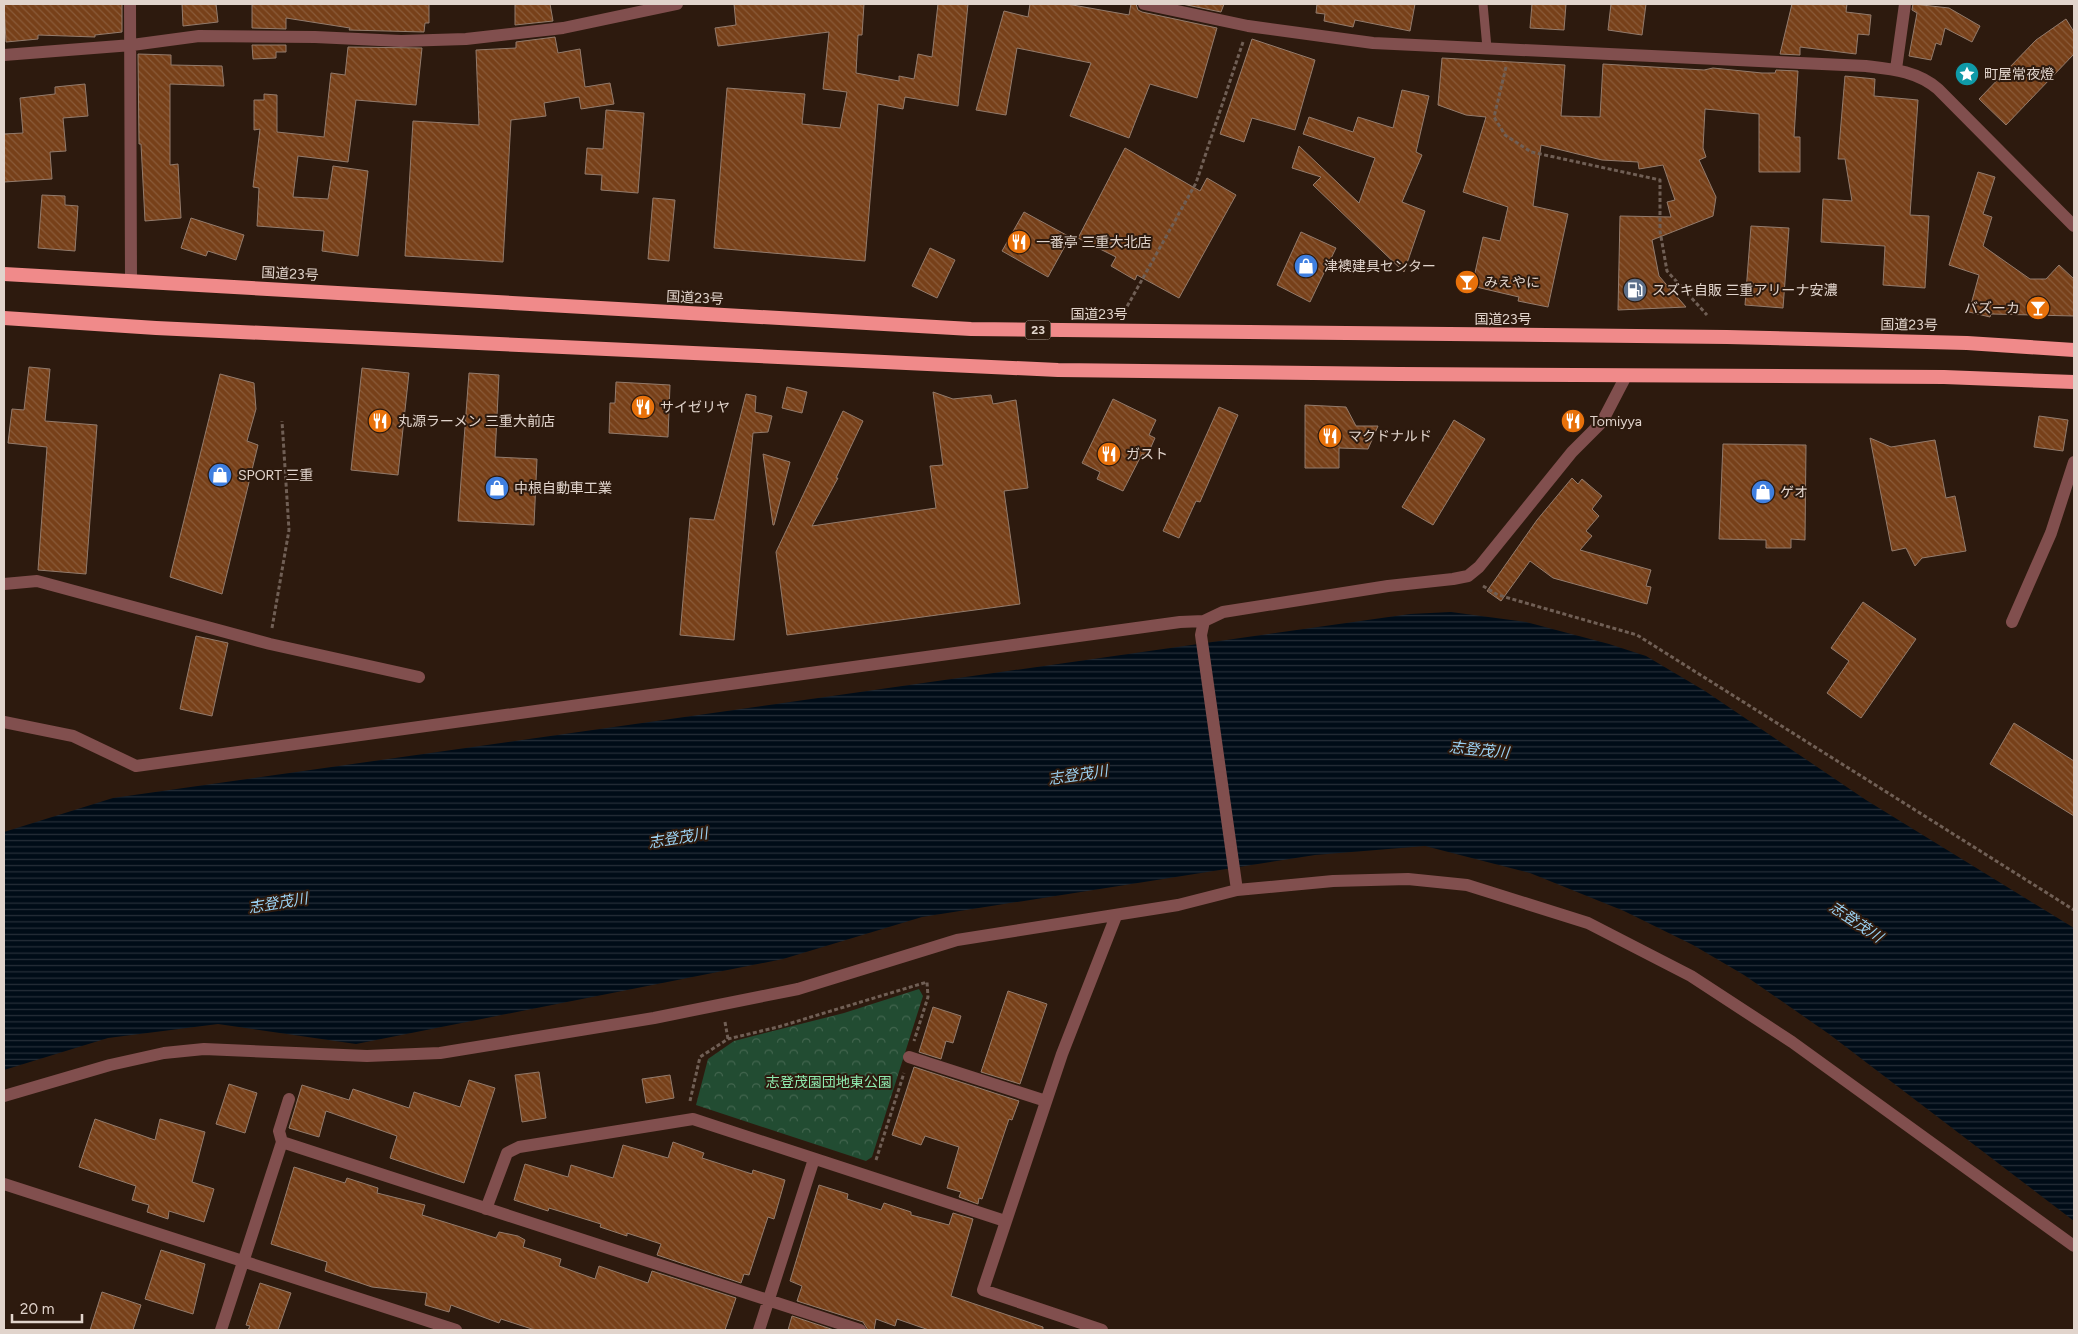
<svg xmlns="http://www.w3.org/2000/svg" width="2078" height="1334" viewBox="0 0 2078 1334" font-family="Figtree,'Noto Sans JP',sans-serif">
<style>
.park{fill:url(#park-crowns)}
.water{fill:url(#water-rules)}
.building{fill:url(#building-back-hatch);stroke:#937b6c}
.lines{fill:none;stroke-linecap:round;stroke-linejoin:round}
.path{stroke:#705f55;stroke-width:3;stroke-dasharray:4 2.5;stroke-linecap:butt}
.service{stroke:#814f4e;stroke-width:9}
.minor{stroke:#814f4e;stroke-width:12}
.trunk{stroke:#f08a8a;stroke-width:14}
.labels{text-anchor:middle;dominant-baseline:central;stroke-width:4;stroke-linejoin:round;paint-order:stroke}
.shield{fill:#2d1a0e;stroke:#ab9c93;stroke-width:1}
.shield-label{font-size:12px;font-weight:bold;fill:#e1d4cc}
.poi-label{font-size:14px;fill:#e1d4cc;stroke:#2d1a0e;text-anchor:start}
.street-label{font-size:14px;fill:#e1d4cc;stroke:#2d1a0e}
.park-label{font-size:14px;fill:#8eeaae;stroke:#2d1a0e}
.water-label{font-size:15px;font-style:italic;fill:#9bd1f2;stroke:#2d1a0e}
</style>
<defs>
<pattern id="park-crowns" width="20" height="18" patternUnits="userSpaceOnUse" patternTransform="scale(1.25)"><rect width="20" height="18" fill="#224c32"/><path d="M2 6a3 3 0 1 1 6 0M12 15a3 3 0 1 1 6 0" fill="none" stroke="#42654e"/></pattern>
<pattern id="water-rules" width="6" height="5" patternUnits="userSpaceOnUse" patternTransform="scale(1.25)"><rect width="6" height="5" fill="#000c17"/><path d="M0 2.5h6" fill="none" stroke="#252e38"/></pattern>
<pattern id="building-back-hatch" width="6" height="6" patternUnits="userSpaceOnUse" patternTransform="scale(1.25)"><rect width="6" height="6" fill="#774019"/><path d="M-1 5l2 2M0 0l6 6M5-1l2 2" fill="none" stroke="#8a5b39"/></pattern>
</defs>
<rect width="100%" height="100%" fill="#2d1a0e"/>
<!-- park -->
<path class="park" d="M 919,989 L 923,996 L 872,1157 L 866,1161 L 696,1105 L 708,1059 L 734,1041 L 844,1013 Z"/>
<!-- water -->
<path class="water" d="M 1451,612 L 1526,622 L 1609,644 L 1646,656 L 1705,691 L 1866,800 L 2074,928 L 2074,1221 L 1829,1034 L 1744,975 L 1693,945 L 1624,911 L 1530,873 L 1425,846 L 1315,855 L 922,917 L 783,959 L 356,1044 L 218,1024 L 108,1038 L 4,1070 L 4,832 L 113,798 L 1410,614 Z"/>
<!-- building -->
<path class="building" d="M 4,4 L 122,4 L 122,32 L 95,35 L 95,37 L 38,35 L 38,39 L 6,42 Z
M 182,4 L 216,4 L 218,22 L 183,26 Z
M 252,4 L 429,4 L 429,23 L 425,23 L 424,32 L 349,30 L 350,28 L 286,18 L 286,29 L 252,28 Z
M 515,4 L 550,4 L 553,21 L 515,25 Z
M 734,4 L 864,4 L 862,35 L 858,35 L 856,73 L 899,81 L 899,76 L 914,79 L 918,54 L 932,57 L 938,4 L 968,4 L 958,106 L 905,97 L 903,109 L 878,104 L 865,261 L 714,248 L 727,88 L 805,94 L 802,124 L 840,128 L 847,92 L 823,89 L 829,32 L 718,46 L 715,28 L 736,25 Z
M 1030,4 L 1067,4 L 1129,15 L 1131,4 L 1136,4 L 1138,10 L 1142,12 L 1217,28 L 1197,98 L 1150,84 L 1129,138 L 1070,116 L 1091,63 L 1017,48 L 1006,115 L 976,110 L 1004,11 L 1028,17 Z
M 1182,4 L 1224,4 L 1221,12 Z
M 1317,4 L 1415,4 L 1410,31 L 1355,20 L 1353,27 L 1324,21 L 1325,14 L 1316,13 Z
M 1532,4 L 1566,4 L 1564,30 L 1530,28 Z
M 1611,4 L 1646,4 L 1642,35 L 1608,30 Z
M 1792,4 L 1847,4 L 1846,12 L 1871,15 L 1869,35 L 1858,34 L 1856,54 L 1800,47 L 1800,55 L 1780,54 Z
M 1913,4 L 1949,8 L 1980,26 L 1972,42 L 1945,28 L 1941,45 L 1936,43 L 1931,60 L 1909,56 L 1917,13 L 1912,10 Z
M 2066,19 L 2074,32 L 2074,54 L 2006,125 L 1979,99 L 2036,40 Z
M 555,37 L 558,53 L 580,49 L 585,87 L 610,83 L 614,104 L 581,109 L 579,97 L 544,103 L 546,116 L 511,120 L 503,262 L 405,256 L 413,121 L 479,125 L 476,50 L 516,48 L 516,42 Z
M 1252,39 L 1315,60 L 1295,130 L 1252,118 L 1244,142 L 1220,134 Z
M 252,45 L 286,45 L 286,52 L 276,52 L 276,58 L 253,59 Z
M 348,47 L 422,48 L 416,105 L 356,100 L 348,162 L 298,156 L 293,197 L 328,199 L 333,166 L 368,171 L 358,256 L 322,251 L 324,231 L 257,226 L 259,188 L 253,187 L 260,129 L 254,130 L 254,100 L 264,100 L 264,94 L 277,95 L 277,132 L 324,137 L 331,73 L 345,75 Z
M 138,54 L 171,55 L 171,65 L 222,66 L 224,86 L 170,84 L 170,165 L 178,164 L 181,218 L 145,221 L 141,144 L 139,144 Z
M 1442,58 L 1565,65 L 1561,116 L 1600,117 L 1603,64 L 1704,70 L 1713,68 L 1762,73 L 1775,73 L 1776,70 L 1798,71 L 1794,137 L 1800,137 L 1800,172 L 1759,172 L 1759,114 L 1705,109 L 1703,148 L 1706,157 L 1699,160 L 1716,197 L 1713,216 L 1652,240 L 1659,276 L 1686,307 L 1618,310 L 1620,216 L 1671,217 L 1667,202 L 1675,200 L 1663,165 L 1639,169 L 1638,162 L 1602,160 L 1541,145 L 1533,206 L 1568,214 L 1548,307 L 1518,301 L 1519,297 L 1472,286 L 1483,237 L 1500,241 L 1508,207 L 1463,192 L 1486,117 L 1466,115 L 1438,105 Z
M 1845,76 L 1875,79 L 1874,96 L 1918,100 L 1910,215 L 1929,216 L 1925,288 L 1883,285 L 1885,246 L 1821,242 L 1823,199 L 1852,201 L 1845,159 L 1838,159 Z
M 85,84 L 88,116 L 63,118 L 66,151 L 50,152 L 52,179 L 4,182 L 4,134 L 23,133 L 20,98 L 55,94 L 55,87 Z
M 1402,90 L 1429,96 L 1416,152 L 1422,155 L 1402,202 L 1425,211 L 1404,272 L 1313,185 L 1321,177 L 1292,168 L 1299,146 L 1359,203 L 1375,158 L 1303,134 L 1309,117 L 1353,132 L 1358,117 L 1393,128 Z
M 606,110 L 644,113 L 638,193 L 601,190 L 602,175 L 585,174 L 587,148 L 603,149 Z
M 1125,148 L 1200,191 L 1207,178 L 1236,195 L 1179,298 L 1137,275 L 1135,280 L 1111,266 L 1116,257 L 1078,238 Z
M 1978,172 L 1995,177 L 1983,214 L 1992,217 L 1983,246 L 2030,279 L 2046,279 L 2059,265 L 2074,279 L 2074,316 L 1991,314 L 1990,317 L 1969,312 L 1979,275 L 1949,265 Z
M 42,195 L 65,196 L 65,205 L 78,206 L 75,251 L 38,248 Z
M 653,198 L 675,200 L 669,261 L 648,259 Z
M 1024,212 L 1070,237 L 1048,277 L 1002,251 Z
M 191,218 L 244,235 L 236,260 L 208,251 L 206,256 L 181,248 Z
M 1751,226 L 1789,228 L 1783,308 L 1745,305 Z
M 1301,232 L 1336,248 L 1310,302 L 1277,285 Z
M 930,248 L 955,260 L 937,298 L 912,286 Z
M 29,367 L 50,369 L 45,421 L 97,425 L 86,574 L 38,570 L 47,447 L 8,443 L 12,409 L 24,410 Z
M 362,368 L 409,373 L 398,475 L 351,470 Z
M 469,373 L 499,375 L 495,457 L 537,459 L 534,525 L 458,521 Z
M 220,374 L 254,383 L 256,409 L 247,441 L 258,445 L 222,594 L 170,577 Z
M 616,382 L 670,385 L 668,437 L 609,433 L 610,403 L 615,403 Z
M 787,387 L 807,392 L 802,413 L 782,408 Z
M 933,392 L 953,399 L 991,395 L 993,404 L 1016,400 L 1028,488 L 1004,491 L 1020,604 L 787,635 L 776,552 L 843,411 L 863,421 L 836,478 L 838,478 L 812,526 L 936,508 L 930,466 L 943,465 Z
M 746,394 L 756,396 L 755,412 L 772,416 L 768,432 L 753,433 L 734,640 L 680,635 L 690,518 L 714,520 Z
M 1113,399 L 1156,420 L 1149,435 L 1155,438 L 1147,456 L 1142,454 L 1123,491 L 1097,479 L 1100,472 L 1082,463 Z
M 1305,405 L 1346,407 L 1356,426 L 1378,426 L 1368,449 L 1339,448 L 1339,468 L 1305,468 Z
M 1219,407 L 1238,415 L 1200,502 L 1196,501 L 1179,538 L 1163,531 Z
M 2039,416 L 2068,420 L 2063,451 L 2034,447 Z
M 1454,420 L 1485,439 L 1433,525 L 1402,507 Z
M 1870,438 L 1891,447 L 1935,440 L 1946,498 L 1955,496 L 1966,551 L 1922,558 L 1915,566 L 1906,548 L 1892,551 Z
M 1723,444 L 1806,445 L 1805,540 L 1791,539 L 1791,548 L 1766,548 L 1766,540 L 1719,539 Z
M 763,454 L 790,462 L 774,525 L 773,525 Z
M 1572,478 L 1578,484 L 1582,479 L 1602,496 L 1592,509 L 1599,516 L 1586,531 L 1592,536 L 1580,550 L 1651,570 L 1646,586 L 1651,587 L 1647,604 L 1553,578 L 1530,561 L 1501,601 L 1487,591 L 1537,520 Z
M 1863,602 L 1916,639 L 1861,718 L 1827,693 L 1849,661 L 1831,648 Z
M 196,636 L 228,643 L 212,716 L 180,709 Z
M 2014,723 L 2074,761 L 2074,816 L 1990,764 Z
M 1008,991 L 1047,1004 L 1020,1084 L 981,1072 Z
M 933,1007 L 961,1016 L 953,1043 L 946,1041 L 941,1059 L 919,1052 Z
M 914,1067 L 1019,1101 L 1012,1120 L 1009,1119 L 982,1199 L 979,1198 L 978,1204 L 959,1197 L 961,1192 L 947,1188 L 959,1147 L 925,1136 L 921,1145 L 892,1135 Z
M 539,1072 L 546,1118 L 522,1122 L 515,1075 Z
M 670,1075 L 674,1098 L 646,1103 L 642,1079 Z
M 469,1080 L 495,1088 L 464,1183 L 390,1158 L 397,1136 L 326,1111 L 319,1137 L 289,1128 L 302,1085 L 349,1100 L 353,1089 L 409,1108 L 414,1092 L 460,1107 Z
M 229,1084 L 257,1093 L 245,1133 L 216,1124 Z
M 95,1119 L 155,1140 L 160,1119 L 205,1132 L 192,1182 L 214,1189 L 204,1222 L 169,1211 L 168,1219 L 147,1212 L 149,1205 L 132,1200 L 136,1186 L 79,1167 Z
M 673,1142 L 704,1153 L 702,1158 L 752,1174 L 753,1170 L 785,1180 L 774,1219 L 768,1217 L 749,1275 L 744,1274 L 741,1283 L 657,1255 L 661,1244 L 627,1233 L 627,1236 L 600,1227 L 601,1224 L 549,1208 L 548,1211 L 514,1200 L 525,1164 L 568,1177 L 571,1165 L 613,1178 L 623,1145 L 668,1158 Z
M 294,1167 L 345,1183 L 347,1178 L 378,1188 L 377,1193 L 425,1205 L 422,1215 L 496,1238 L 499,1232 L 518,1236 L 525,1240 L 523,1247 L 561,1259 L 559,1266 L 595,1279 L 599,1266 L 648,1283 L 652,1271 L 736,1298 L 725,1330 L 535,1330 L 501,1319 L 499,1323 L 451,1305 L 449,1312 L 425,1305 L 427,1293 L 372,1287 L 325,1271 L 327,1262 L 271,1244 Z
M 819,1185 L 848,1194 L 847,1199 L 881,1210 L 884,1203 L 911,1212 L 911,1215 L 949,1225 L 953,1213 L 973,1219 L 951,1296 L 1043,1327 L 1043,1330 L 929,1330 L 897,1319 L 895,1326 L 876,1319 L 874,1330 L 868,1330 L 863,1322 L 797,1301 L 802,1286 L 790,1281 Z
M 161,1250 L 205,1264 L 193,1314 L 145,1299 Z
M 260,1283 L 291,1293 L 278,1330 L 248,1330 L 250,1326 L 246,1325 Z
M 102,1292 L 141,1305 L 133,1330 L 90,1330 Z
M 792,1316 L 834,1330 L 788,1330 Z"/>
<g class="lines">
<!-- path -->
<path class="path" d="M 1506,67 L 1494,117 L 1505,135 L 1531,152 L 1660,180 L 1660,231 L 1667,271 L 1707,315
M 1124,312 L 1196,183 L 1243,42
M 1483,586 L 1498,595 L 1637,635 L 2074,910
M 272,628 L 289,530 L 282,421
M 725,1022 L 728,1039
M 690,1101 L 700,1057 L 728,1039 L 778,1027 L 927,982 L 928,997 L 914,1041
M 876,1160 L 904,1073"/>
<!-- service -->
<path class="service" d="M 1483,4 L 1487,48"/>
<!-- minor -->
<path class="minor" d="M 130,4 L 131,281
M 1144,4 L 1248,26 L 1373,43 L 1866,66 C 1892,69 1917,71 1938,89 L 2074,226
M 4,55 L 132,45 L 199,36 L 315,37 L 401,41 L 466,39 L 563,28 L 677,4
M 1896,69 L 1905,4
M 4,584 L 37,581 L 270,644 L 419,677
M 2012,622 L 2051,533 L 2074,462
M 4,722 L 73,736 L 136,766 L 1180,622 L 1204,621
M 1237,890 L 1333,881 L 1408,879 L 1467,885 L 1588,923 L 1691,976 L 1792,1042 L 2074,1246
M 909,1057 L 1046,1101
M 4,1096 L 110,1065 L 164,1053 L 204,1049 L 367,1056 L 440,1053 L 654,1018 L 798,989 L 957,940 L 1178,905 L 1237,890 L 1201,635 L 1204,621 L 1223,612 L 1388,586 L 1453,579 L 1468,576 L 1479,567 L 1572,452 L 1602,422 L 1626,376
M 282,1142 L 860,1330
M 4,1184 L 456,1330
M 486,1209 L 507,1153 L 519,1147 L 693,1119 L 1005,1221
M 221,1330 L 282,1142 L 279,1131 L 289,1099
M 759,1330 L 814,1159
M 1102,1330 L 983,1290 L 1062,1054 L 1116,916"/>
<!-- trunk -->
<path class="trunk" d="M 4,274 L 971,329 L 1727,337 L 1967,343 L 2074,350
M 4,318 L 156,328 L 1058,370 L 1399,374 L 1944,377 L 2074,382"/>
</g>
<!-- icons -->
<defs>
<g id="sight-disc" transform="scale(1.25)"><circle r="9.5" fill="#0f9aa8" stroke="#2d1a0e"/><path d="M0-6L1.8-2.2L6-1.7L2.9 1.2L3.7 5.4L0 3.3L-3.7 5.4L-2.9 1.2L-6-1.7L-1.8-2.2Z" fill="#fff"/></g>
<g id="restaurant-disc" transform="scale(1.25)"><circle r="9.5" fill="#e8710a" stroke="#2d1a0e"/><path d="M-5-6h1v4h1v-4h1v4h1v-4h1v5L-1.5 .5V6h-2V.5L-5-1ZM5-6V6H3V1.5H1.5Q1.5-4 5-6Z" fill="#fff"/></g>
<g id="shop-disc" transform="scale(1.25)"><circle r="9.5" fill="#3f7fe0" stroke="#2d1a0e"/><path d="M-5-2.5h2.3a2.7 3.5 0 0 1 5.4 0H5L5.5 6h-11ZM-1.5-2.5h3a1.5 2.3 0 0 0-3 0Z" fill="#fff"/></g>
<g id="bar-disc" transform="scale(1.25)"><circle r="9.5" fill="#e8710a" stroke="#2d1a0e"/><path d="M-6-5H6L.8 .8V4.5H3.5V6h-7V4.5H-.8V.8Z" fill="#fff"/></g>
<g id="fuel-disc" transform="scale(1.25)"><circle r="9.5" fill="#5c6f8a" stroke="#2d1a0e"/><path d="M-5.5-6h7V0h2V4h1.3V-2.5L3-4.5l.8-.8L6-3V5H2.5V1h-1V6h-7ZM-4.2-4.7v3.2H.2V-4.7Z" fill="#fff"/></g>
</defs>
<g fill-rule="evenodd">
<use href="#sight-disc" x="1967" y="74"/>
<use href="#restaurant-disc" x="1019" y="242"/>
<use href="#shop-disc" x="1306" y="266"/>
<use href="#bar-disc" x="1467" y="282"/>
<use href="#fuel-disc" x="1635" y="290"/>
<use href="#bar-disc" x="2038" y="308"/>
<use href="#restaurant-disc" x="643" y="407"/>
<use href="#restaurant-disc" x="380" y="421"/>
<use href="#restaurant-disc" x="1573" y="421"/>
<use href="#restaurant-disc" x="1330" y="436"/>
<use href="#restaurant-disc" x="1109" y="454"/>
<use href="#shop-disc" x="220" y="475"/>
<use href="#shop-disc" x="497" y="488"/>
<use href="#shop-disc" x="1763" y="492"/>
</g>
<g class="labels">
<!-- shield labels -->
<rect class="shield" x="1025.5" y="320.5" width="25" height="19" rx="4"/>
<g class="shield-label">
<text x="1038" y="330">23</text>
</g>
<!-- poi labels -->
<g class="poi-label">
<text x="1984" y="74">町屋常夜燈</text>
<text x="1036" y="242">一番亭 三重大北店</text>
<text x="1324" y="266">津襖建具センター</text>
<text x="1484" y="282">みえやに</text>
<text x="1652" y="290">スズキ自販 三重アリーナ安濃</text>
<text x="2020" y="308" text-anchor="end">バズーカ</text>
<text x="660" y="407">サイゼリヤ</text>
<text x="398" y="421">丸源ラーメン 三重大前店</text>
<text x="1590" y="421">Tomiyya</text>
<text x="1348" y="436">マクドナルド</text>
<text x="1126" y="454">ガスト</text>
<text x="238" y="475">SPORT 三重</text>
<text x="514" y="488">中根自動車工業</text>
<text x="1780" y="492">ゲオ</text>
</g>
<!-- street labels -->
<g class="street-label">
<text transform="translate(290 274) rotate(3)">国道23号</text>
<text transform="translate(695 298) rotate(3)">国道23号</text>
<text x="1099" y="314">国道23号</text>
<text x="1503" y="319">国道23号</text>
<text transform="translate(1909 325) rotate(1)">国道23号</text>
</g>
<!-- park labels -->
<g class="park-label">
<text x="829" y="1082">志登茂園団地東公園</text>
</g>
<!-- water labels -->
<g class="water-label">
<text transform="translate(1479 750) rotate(6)">志登茂川</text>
<text transform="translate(1078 775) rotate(-8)">志登茂川</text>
<text transform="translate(678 838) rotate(-9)">志登茂川</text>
<text transform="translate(278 903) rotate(-9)">志登茂川</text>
<text transform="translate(1856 922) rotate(34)">志登茂川</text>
</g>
</g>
<!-- border -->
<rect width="2078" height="1334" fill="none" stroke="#e1d4cc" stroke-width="10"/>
<!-- scale -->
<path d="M12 1314v8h70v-8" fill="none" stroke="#e1d4cc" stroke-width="2.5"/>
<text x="20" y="1314" font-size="15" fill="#e1d4cc" stroke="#2d1a0e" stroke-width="4" paint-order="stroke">20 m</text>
</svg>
